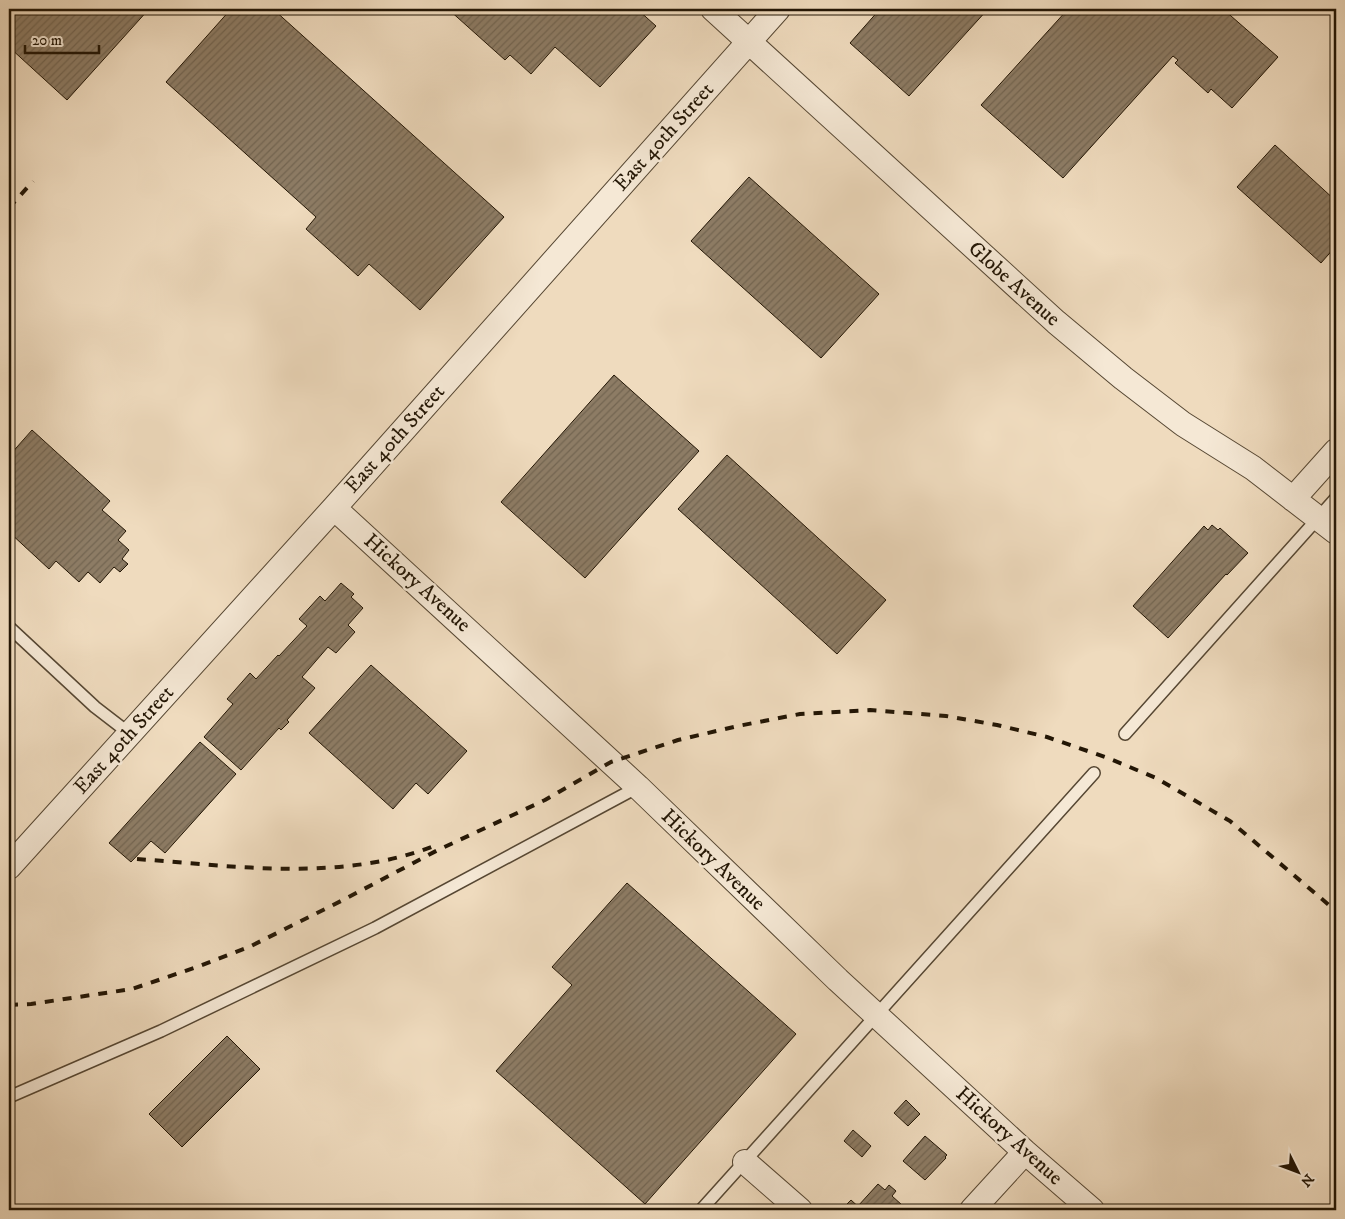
<svg xmlns="http://www.w3.org/2000/svg" width="1345" height="1219" viewBox="0 0 1345 1219" font-family="'IM FELL DW Pica',serif">
<style>
.building{fill:url(#building-hatch);stroke:#231605}
.lines{fill:none;stroke-linecap:round;stroke-linejoin:round}
.service-casing{stroke:#564733;stroke-width:14}
.minor-casing{stroke:#564733;stroke-width:26}
.service{stroke:#f5e8d5;stroke-width:11}
.minor{stroke:#f5e8d5;stroke-width:24}
.rail{stroke:#231605;stroke-width:4;stroke-dasharray:9 9;stroke-linecap:butt}
.labels{text-anchor:middle;dominant-baseline:central;stroke-width:5;stroke-linejoin:round;paint-order:stroke}
.street-label{font-size:21px;fill:#231605;stroke:#f5e8d5}
</style>
<defs>
<pattern id="building-hatch" width="6" height="6" patternUnits="userSpaceOnUse" patternTransform="scale(1.25)"><rect width="6" height="6" fill="#8d7c65"/><path d="M-1 1l2-2M0 6l6-6M5 7l2-2" fill="none" stroke="#736551"/></pattern>
</defs>
<rect width="100%" height="100%" fill="#efdbbe"/>
<filter id="stains"><feTurbulence type="fractalNoise" baseFrequency=".004" numOctaves="4"/><feColorMatrix values="0 0 0 0 .2 0 0 0 0 .09 0 0 0 0 .02 0 0 0 .5 -.17"/></filter>
<radialGradient id="worn" r=".72"><stop offset=".6" stop-color="#630" stop-opacity="0"/><stop offset="1" stop-color="#630" stop-opacity=".3"/></radialGradient>
<!-- building -->
<path class="building" d="M 9,9 L 149,9 L 67,100 L 9,47 Z
M 231,9 L 273,9 L 504,217 L 420,310 L 369,264 L 358,276 L 306,229 L 316,217 L 166,82 Z
M 448,9 L 637,9 L 656,26 L 600,87 L 555,47 L 531,74 L 510,55 L 505,60 Z
M 880,9 L 988,9 L 909,96 L 850,43 Z
M 1068,9 L 1223,9 L 1278,57 L 1232,108 L 1211,89 L 1208,93 L 1175,63 L 1178,60 L 1173,56 L 1063,178 L 981,105 Z
M 1275,145 L 1336,201 L 1336,246 L 1321,263 L 1237,187 Z
M 749,177 L 879,294 L 821,358 L 691,241 Z
M 614,375 L 699,451 L 585,578 L 501,502 Z
M 32,430 L 110,501 L 102,510 L 126,531 L 118,540 L 129,550 L 122,559 L 128,564 L 120,572 L 114,567 L 100,583 L 88,572 L 79,582 L 56,561 L 49,569 L 9,532 L 9,456 Z
M 727,455 L 886,600 L 837,654 L 678,509 Z
M 1212,525 L 1218,530 L 1220,528 L 1248,553 L 1227,575 L 1226,574 L 1168,638 L 1133,606 L 1204,526 L 1208,530 Z
M 341,583 L 354,594 L 351,597 L 363,608 L 348,625 L 355,632 L 336,653 L 328,647 L 302,677 L 315,688 L 287,720 L 289,722 L 281,730 L 279,728 L 241,770 L 204,737 L 233,704 L 227,699 L 250,673 L 256,679 L 278,655 L 279,656 L 307,626 L 299,619 L 320,596 L 325,601 Z
M 371,665 L 467,751 L 428,794 L 416,783 L 393,809 L 309,733 Z
M 200,742 L 236,774 L 165,853 L 151,841 L 131,862 L 109,843 Z
M 627,883 L 796,1034 L 645,1204 L 496,1071 L 572,985 L 552,967 Z
M 227,1036 L 260,1069 L 182,1147 L 149,1114 Z
M 906,1100 L 920,1114 L 908,1126 L 894,1113 Z
M 853,1130 L 871,1146 L 862,1157 L 844,1141 Z
M 925,1136 L 947,1155 L 945,1157 L 946,1158 L 925,1180 L 903,1161 Z
M 878,1184 L 885,1190 L 889,1185 L 896,1191 L 892,1196 L 902,1205 L 898,1210 L 863,1210 L 858,1206 Z
M 851,1200 L 862,1210 L 841,1210 Z"/>
<g class="lines">
<!-- service casing -->
<g class="service-casing">
<path id="service" d="M 9,627 L 95,707 L 130,734
M 1125,734 L 1336,498
M 9,1097 L 161,1031 L 375,928 L 638,787
M 701,1210 L 1094,773"/>
</g>
<!-- minor casing -->
<g class="minor-casing">
<path id="minor" d="M 713,9 L 1056,322 L 1123,378 L 1183,424 L 1253,468 L 1336,532
M 1293,499 L 1336,451
M 334,508 L 638,787 L 838,980 L 1025,1152 L 1092,1210
M 9,867 L 334,508 L 778,9
M 745,1162 L 800,1210
M 972,1210 L 1025,1152"/>
</g>
<!-- service -->
<use href="#service" class="service"/>
<!-- minor -->
<use href="#minor" class="minor"/>
<!-- rail -->
<path class="rail" d="M 9,208 L 33,181
M 137,859 C 236,866 344,883 439,844
M 9,1005 L 31,1004 L 132,989 L 197,967 L 249,947 L 343,900 L 438,850 L 545,800 L 611,762 L 678,740 L 738,726 L 800,714 L 870,710 L 946,716 L 997,725 L 1047,737 L 1108,758 L 1156,778 L 1230,821 L 1336,911"/>
</g>
<g class="labels">
<!-- street labels -->
<g class="street-label">
<text transform="translate(664 137) rotate(-48)">East 40th Street</text>
<text transform="translate(1014 284) rotate(42)">Globe Avenue</text>
<text transform="translate(395 439) rotate(-48)">East 40th Street</text>
<text transform="translate(417 583) rotate(42)">Hickory Avenue</text>
<text transform="translate(124 740) rotate(-48)">East 40th Street</text>
<text transform="translate(713 860) rotate(44)">Hickory Avenue</text>
<text transform="translate(1009 1136) rotate(42)">Hickory Avenue</text>
</g>
</g>
<!-- margin -->
<rect width="1345" height="1219" fill="none" stroke="#efdbbe" stroke-width="30"/>
<rect x="10" y="10" width="1325" height="1199" fill="none" stroke="#231605" stroke-width="2.5"/>
<rect x="15" y="15" width="1315" height="1189" fill="none" stroke="#231605"/>
<!-- north arrow -->
<g transform="translate(1298 1172) rotate(132)" stroke="#f5e8d5" stroke-width="4" paint-order="stroke">
<path d="M0-4L9 19L0 12L-9 19Z" fill="#231605"/>
<text y="-8" font-size="14" font-weight="bold" text-anchor="middle" fill="#231605">N</text>
</g>
<!-- scale -->
<path d="M25 45v8h74v-8" fill="none" stroke="#231605" stroke-width="2.5"/>
<text x="32" y="45" font-size="15" fill="#231605" stroke="#f5e8d5" stroke-width="4" paint-order="stroke">20 m</text>
<rect width="100%" height="100%" filter="url(#stains)"/>
<rect width="100%" height="100%" fill="url(#worn)"/>
</svg>
